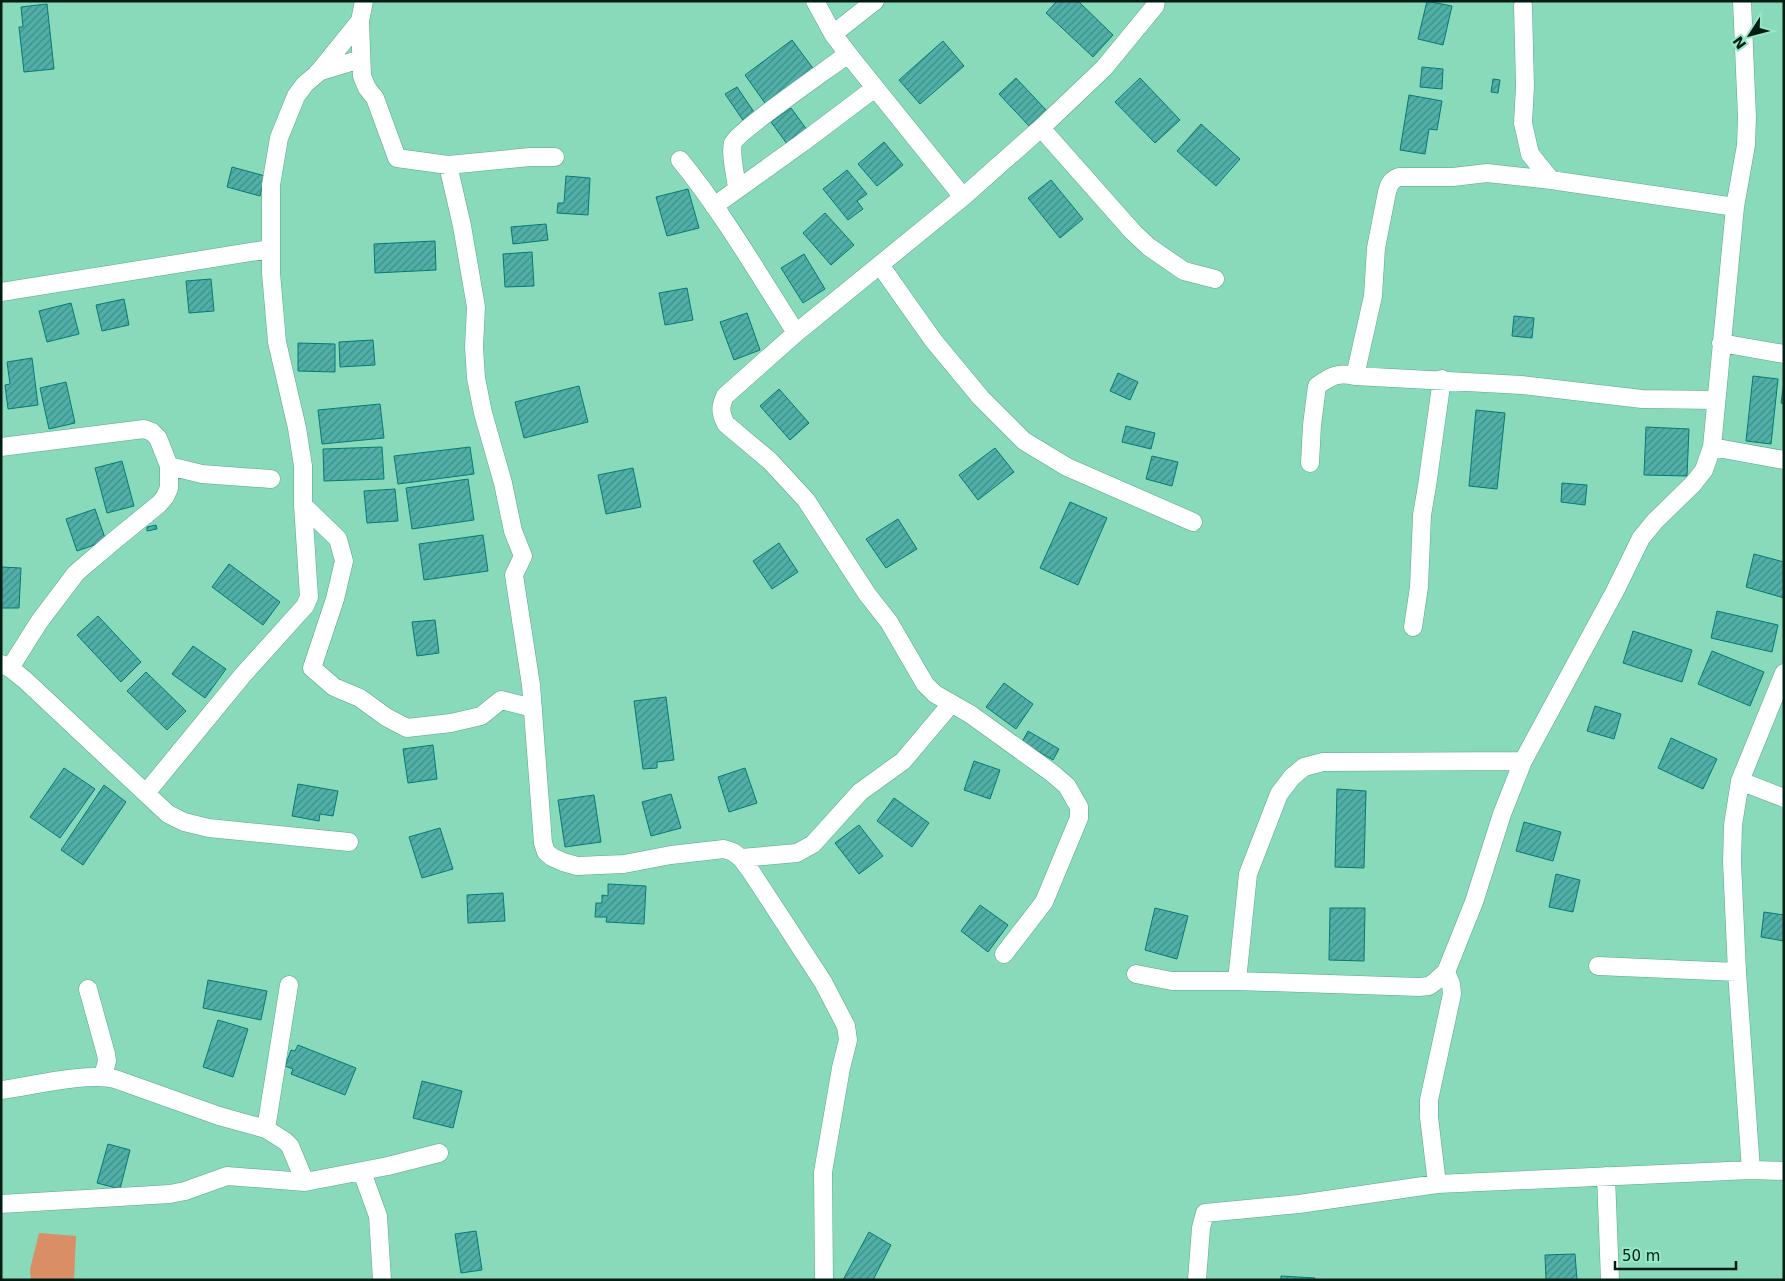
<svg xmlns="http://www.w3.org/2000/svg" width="1785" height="1281" viewBox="0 0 1785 1281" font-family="'DejaVu Sans',sans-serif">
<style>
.grass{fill:#d98e66}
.building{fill:url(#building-hatch);stroke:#047b74}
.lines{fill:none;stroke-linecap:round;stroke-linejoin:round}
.minor-casing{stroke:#58a88c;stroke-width:19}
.minor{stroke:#fff;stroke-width:18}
</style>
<defs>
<pattern id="building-hatch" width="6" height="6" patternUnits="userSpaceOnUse" patternTransform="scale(1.25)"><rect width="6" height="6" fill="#50afa7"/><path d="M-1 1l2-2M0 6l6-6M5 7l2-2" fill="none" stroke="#408e87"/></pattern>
</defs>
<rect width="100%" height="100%" fill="#89d9bb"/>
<!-- grass -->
<path class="grass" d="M 39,1233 L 76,1236 L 74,1280 L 31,1280 L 30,1269 Z"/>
<!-- building -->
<path class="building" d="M 1057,1 L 1078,1 L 1113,35 L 1093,57 L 1046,13 Z
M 1427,1 L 1452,6 L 1443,45 L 1418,39 Z
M 47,4 L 54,69 L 24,72 L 19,27 L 23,27 L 21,7 Z
M 792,40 L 815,71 L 767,106 L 745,75 Z
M 943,41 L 964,66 L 920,104 L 899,80 Z
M 1422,67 L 1443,69 L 1442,89 L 1420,87 Z
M 1016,78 L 1047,111 L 1030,127 L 999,94 Z
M 1140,78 L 1180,120 L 1155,143 L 1115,102 Z
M 1493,79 L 1500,80 L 1498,93 L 1491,92 Z
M 737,87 L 758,118 L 747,126 L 725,94 Z
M 1409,95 L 1442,101 L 1437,130 L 1429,129 L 1425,154 L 1400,150 Z
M 791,108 L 810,134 L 790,148 L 771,122 Z
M 1201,124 L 1240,159 L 1216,186 L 1177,151 Z
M 884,142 L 903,165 L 877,186 L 858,164 Z
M 232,167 L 265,176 L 260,196 L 227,187 Z
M 847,170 L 867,194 L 857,201 L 863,209 L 848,220 L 823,189 Z
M 566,176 L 590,178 L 588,215 L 557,213 L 558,203 L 564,203 Z
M 1051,180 L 1083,219 L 1060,238 L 1028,198 Z
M 688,189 L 699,228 L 667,236 L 656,197 Z
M 825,213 L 854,245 L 831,265 L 803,233 Z
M 546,224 L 548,240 L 513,244 L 511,227 Z
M 435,241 L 436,270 L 375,273 L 374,244 Z
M 532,252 L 534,286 L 505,287 L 503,254 Z
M 804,254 L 825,289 L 803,303 L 781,268 Z
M 211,279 L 214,311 L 189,313 L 186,281 Z
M 687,288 L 693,320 L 665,325 L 659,293 Z
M 124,299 L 129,325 L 102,331 L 96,305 Z
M 71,303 L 79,334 L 47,342 L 39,311 Z
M 747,313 L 760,350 L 734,360 L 720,322 Z
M 1514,316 L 1534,318 L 1532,338 L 1512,336 Z
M 373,340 L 375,365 L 340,367 L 339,342 Z
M 298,343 L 335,344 L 335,372 L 298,371 Z
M 32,358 L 38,405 L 8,409 L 5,385 L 10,384 L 7,362 Z
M 1118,373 L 1138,382 L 1130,400 L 1110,391 Z
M 1753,376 L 1778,379 L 1771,444 L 1746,441 Z
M 1784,381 L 1784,404 L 1781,403 Z
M 66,382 L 75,423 L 49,429 L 40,388 Z
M 579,386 L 588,422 L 524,438 L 515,402 Z
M 779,389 L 809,423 L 790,440 L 760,406 Z
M 380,404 L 384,438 L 322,444 L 318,410 Z
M 1476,410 L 1505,413 L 1497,489 L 1469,486 Z
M 1126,426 L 1155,433 L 1151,449 L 1122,442 Z
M 1646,427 L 1689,429 L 1687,476 L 1644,475 Z
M 382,447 L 384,479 L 324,481 L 323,449 Z
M 470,447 L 474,474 L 398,484 L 394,456 Z
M 995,448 L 1014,472 L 978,500 L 959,475 Z
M 1152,456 L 1178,462 L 1172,486 L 1146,479 Z
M 122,461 L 134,506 L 107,513 L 95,468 Z
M 633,468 L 641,507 L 606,514 L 598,475 Z
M 468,479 L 474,520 L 412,529 L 406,488 Z
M 1562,483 L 1587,485 L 1585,505 L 1561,502 Z
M 395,489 L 398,521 L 367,523 L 364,491 Z
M 1070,502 L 1107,518 L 1078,585 L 1040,568 Z
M 95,509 L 106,541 L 77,551 L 66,519 Z
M 898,519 L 917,549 L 886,568 L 866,539 Z
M 156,525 L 157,529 L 147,531 L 147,527 Z
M 483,535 L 488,571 L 424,580 L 419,544 Z
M 779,543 L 798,572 L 772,589 L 753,561 Z
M 1754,554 L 1784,562 L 1784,598 L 1746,587 Z
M 229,564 L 280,602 L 263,625 L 212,587 Z
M 1,567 L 21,568 L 19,608 L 1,608 Z
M 1717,611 L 1778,625 L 1772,652 L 1711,638 Z
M 98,616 L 141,662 L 121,682 L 77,635 Z
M 435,620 L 439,653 L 417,656 L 412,622 Z
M 1633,631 L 1692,650 L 1682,682 L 1623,663 Z
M 193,646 L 226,669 L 205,698 L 172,674 Z
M 1712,651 L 1764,672 L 1750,706 L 1698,684 Z
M 146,672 L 186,711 L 167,730 L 127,691 Z
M 1004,683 L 1033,704 L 1016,729 L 986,707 Z
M 666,697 L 674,760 L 657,762 L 657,768 L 643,769 L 634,701 Z
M 1595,706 L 1621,714 L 1614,739 L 1587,731 Z
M 1028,731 L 1059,749 L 1053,760 L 1022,742 Z
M 1671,738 L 1717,759 L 1703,789 L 1658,768 Z
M 433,745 L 437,779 L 408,783 L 403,749 Z
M 974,761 L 1000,770 L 990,799 L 964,790 Z
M 64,768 L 95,789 L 60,838 L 30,817 Z
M 745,768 L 757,803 L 729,812 L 718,777 Z
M 298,784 L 338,791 L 333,816 L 320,814 L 319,821 L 292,816 Z
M 104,785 L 126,802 L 83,865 L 61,850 Z
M 1337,789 L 1366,791 L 1364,868 L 1335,867 Z
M 671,794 L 681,828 L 651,836 L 642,802 Z
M 594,795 L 601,842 L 565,847 L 558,800 Z
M 894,798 L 929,823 L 912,847 L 877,821 Z
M 1524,822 L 1561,832 L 1553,861 L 1516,851 Z
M 859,825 L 883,856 L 859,874 L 835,843 Z
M 440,828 L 453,869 L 422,878 L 409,837 Z
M 1556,874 L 1580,880 L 1573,912 L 1549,907 Z
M 608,884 L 646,886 L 644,924 L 606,922 L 607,917 L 595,917 L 596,903 L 602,903 L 602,895 L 608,896 Z
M 503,893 L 505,921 L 468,923 L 467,895 Z
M 980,905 L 1008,925 L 988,952 L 961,931 Z
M 1155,908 L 1188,916 L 1177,959 L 1145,950 Z
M 1330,908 L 1365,908 L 1364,961 L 1329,960 Z
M 1764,912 L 1784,915 L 1784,941 L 1761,937 Z
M 208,980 L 267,991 L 261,1020 L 203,1008 Z
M 218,1020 L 248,1029 L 233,1077 L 203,1067 Z
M 298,1045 L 356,1068 L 345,1095 L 291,1074 L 293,1069 L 285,1066 L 291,1050 L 295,1051 Z
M 422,1081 L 462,1091 L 453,1128 L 413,1118 Z
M 108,1144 L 130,1150 L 120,1189 L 97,1183 Z
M 476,1231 L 482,1270 L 461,1273 L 455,1234 Z
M 869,1232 L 891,1245 L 873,1280 L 843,1280 Z
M 1575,1254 L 1577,1280 L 1546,1280 L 1545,1255 Z
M 1281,1276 L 1315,1278 L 1315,1280 L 1281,1280 Z"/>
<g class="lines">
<!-- minor casing -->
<g class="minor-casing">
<path id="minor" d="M 364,1 L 360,21 L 362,76 L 367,88 L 375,98 L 397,158 L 448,165 L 530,157 L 555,157
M 815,1 L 833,34 L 852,59 L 963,197
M 1523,6 L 1525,86 L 1523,123 L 1530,154 L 1551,180
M 833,34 L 875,1
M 318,72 L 361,59
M 1041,128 L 1133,232 L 1149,247 L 1184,271 L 1215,279
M 680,160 C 724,214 759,275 796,333
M 448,165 L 462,226 L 476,307 L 474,347 L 476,378 L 483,413 L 503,483 L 513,531 L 523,556 L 514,575 L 531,685 L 543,843 L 546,852 L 552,857 L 563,862 L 577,866 L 624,864 L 671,855 L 724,849 L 733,852 L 741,858 L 750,870 L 784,922 L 823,982 L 846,1026 L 848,1040 L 841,1068 L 823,1172 L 824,1280
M 737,189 C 736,177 730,154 733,143 C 738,131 831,67 848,54
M 714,206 L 802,143 L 875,88
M 880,265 L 933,340 L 981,398 L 1024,441 L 1067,467 L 1193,522
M 1,292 L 270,249
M 1721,343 L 1784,354
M 1355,376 L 1373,296 L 1376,248 L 1387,192 C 1389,184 1391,180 1399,177 L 1453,177 L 1487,173 L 1551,180 L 1735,207
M 1,447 L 144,429 L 152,432 L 158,438 L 169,466 L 169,488 L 165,497 L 159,504 L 116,539 L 76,573 L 39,622 L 10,668
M 1712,447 L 1784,460
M 1310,463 L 1312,425 L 1317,386 C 1331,376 1338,372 1355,376 L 1522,385 L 1642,399 L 1716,400
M 169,466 L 202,474 L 271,479
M 303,505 L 338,539 L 344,561 L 335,599 L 312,668 L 334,687 L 360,698 L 386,717 L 407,728 L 451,723 L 481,716 L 501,700 L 533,708
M 1413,627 L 1419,587 L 1422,515 L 1427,486 L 1442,379
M 1,664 L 10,668 L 25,680 L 168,814 L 184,822 L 209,828 L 349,842
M 1740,781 L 1784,798
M 146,793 L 242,676 L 305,606 L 309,597 L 303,505 L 303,466 L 297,428 L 277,342 L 271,273 L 271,185 L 279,138 L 296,96 L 305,84 L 318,73 L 360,21
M 741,858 L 797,853 L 813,844 L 860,792 L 903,761 L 951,704
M 1004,954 L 1044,902 L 1079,818 L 1079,807 L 1067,786 L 1052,773 L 970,714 L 935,694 L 925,684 L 889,622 L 867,594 L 806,500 L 770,461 L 726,424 C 720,413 720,407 725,396 L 796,333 L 963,197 L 1041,128 L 1104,68 L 1155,6 L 1156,1
M 1598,966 L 1737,972
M 1136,974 L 1172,981 L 1237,981 L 1419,987 L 1429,986 L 1436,981 L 1446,972 L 1474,902 L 1502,814 L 1523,761 L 1615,591 L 1641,538 L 1655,521 L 1693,484 L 1704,470 L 1712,447 L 1735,207 L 1746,145 L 1747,117 L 1742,1
M 1237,981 L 1248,874 L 1279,794 L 1292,777 L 1304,767 L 1323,762 L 1523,761
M 88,989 L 106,1054 L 107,1061 L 103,1076
M 1,1090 C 32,1086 86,1072 115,1079 L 219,1116 L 266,1129 L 285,1141 L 290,1146 L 305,1182
M 266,1129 L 289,985
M 1751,1170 L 1737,972 L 1732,862 L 1733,825 L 1740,781 L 1784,673
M 362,1172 L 378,1216 L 382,1280
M 1606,1176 L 1610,1280
M 1437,1184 L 1429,1117 L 1429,1100 L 1452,994 L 1451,984 L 1446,972
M 1,1204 L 170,1194 L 185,1191 L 227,1176 L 305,1182 L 388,1166 L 439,1153
M 1197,1280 L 1201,1228 L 1205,1213 L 1299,1204 L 1437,1184 L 1751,1170 L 1784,1171"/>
</g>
<!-- minor -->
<use href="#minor" class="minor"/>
</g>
<!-- border -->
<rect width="1785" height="1281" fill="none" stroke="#001d13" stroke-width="5"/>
<!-- north arrow -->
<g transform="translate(1750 35) rotate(234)" stroke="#96e6c8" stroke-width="4" paint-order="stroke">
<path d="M0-4L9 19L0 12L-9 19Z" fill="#001d13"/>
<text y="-8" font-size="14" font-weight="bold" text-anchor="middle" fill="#001d13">N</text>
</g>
<!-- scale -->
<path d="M1615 1261v8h121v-8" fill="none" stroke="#001d13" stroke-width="2.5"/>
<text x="1622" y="1261" font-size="15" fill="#001d13" stroke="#96e6c8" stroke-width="4" paint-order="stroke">50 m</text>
</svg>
